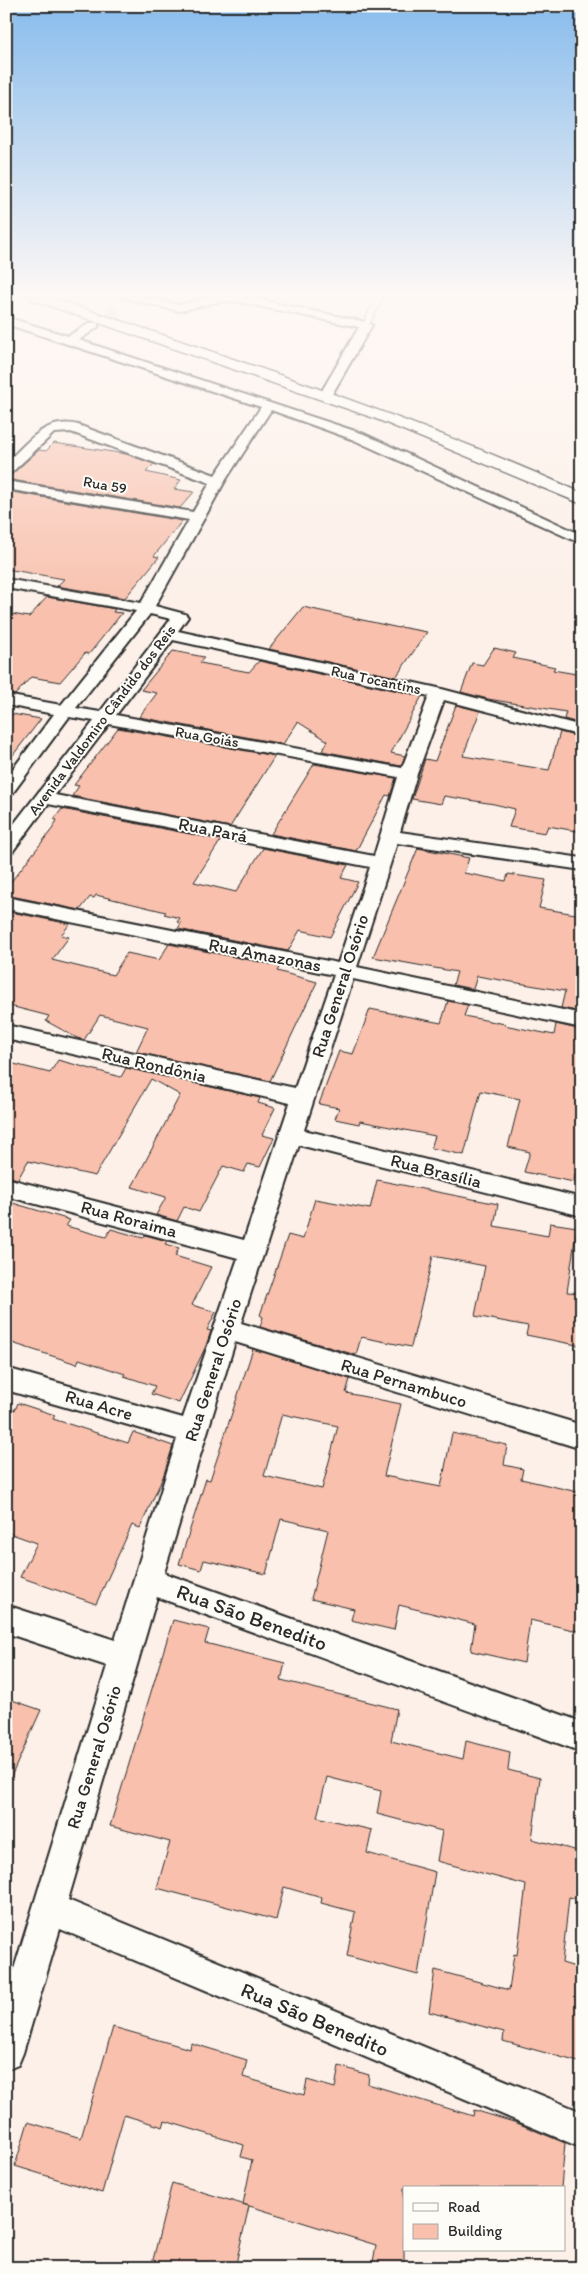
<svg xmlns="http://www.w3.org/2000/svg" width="588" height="2274" viewBox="0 0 588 2274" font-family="Itim,sans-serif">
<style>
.building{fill:#f8c0ad;stroke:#2b2b2b;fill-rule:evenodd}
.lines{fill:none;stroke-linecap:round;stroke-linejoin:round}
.minor-tunnel{stroke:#d2c9c2;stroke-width:12;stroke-dasharray:12 6;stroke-linecap:butt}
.service-casing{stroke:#2b2b2b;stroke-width:8}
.minor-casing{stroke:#2b2b2b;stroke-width:4}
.primary-casing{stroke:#2b2b2b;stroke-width:3}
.service{stroke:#fdfcf7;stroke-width:6}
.minor{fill:#fdfcf7;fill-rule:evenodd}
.primary{fill:#fdfcf7;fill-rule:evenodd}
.labels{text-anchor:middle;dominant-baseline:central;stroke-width:4;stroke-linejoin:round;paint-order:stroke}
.far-street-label{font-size:15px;fill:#2b2b2b;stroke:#fdfcf7}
.street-label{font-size:18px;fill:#2b2b2b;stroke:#fdfcf7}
.near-street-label{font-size:21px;fill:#2b2b2b;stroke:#fdfcf7}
</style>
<rect width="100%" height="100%" fill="#fcf0e8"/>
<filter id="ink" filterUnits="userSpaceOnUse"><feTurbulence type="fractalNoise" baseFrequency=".02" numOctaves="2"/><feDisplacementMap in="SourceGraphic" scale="10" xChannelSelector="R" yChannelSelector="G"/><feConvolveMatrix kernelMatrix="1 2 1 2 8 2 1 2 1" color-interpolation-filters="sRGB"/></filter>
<g filter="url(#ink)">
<!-- building -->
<path class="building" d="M 54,443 L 126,454 L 154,464 L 146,472 L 181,480 L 174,489 L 194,492 L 180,508 L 6,479 L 6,476 L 12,474 L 39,450 L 46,451 Z
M 6,491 L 171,519 L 182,521 L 154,556 L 159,557 L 125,598 L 57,586 L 64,579 L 6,569 Z
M 47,597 L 115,609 L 113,612 L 122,613 L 89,654 L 85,653 L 60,682 L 31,677 L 15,695 L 6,693 L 6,613 L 29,617 Z
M 303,607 L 399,628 L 400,627 L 427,632 L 396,677 L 269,649 Z
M 494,648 L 516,653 L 513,658 L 555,667 L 553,670 L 582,675 L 582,724 L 564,719 L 566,712 L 488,699 L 461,692 L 472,663 L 483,665 Z
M 173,651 L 204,657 L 200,663 L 249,672 L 259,661 L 422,696 L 391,753 L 405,756 L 401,766 L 322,751 L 328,741 L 298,722 L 283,744 L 139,717 L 157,693 L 141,690 Z
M 456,705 L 480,711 L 463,756 L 549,770 L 560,732 L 582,738 L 582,832 L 548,826 L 545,833 L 509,827 L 515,809 L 494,804 L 444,796 L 441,804 L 412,799 L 425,759 L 435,761 Z
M 6,713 L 41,719 L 6,764 Z
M 118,728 L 275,756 L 230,827 L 72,796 L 79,786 L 74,785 Z
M 314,764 L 396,778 L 390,796 L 386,795 L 356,851 L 271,834 Z
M 62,809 L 221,840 L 194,882 L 236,892 L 263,848 L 348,865 L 341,878 L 358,882 L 330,937 L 300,930 L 288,951 L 178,929 L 181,923 L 177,922 L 180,918 L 164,914 L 166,912 L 96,895 L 94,898 L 90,897 L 80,910 L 6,895 L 6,888 L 53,828 L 57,820 L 54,819 Z
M 418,848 L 469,858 L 464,873 L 506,881 L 508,874 L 546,880 L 539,908 L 582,915 L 582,1012 L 561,1008 L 565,991 L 477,976 L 473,989 L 453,985 L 457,972 L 373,957 Z
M 6,911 L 70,924 L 61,935 L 69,937 L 52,960 L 113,975 L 127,953 L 159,960 L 169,944 L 280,966 L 277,971 L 317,982 L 270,1081 L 136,1052 L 148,1027 L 100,1015 L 84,1040 L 77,1038 L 46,1021 L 49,1016 L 6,1005 Z
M 448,1001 L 468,1005 L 464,1016 L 505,1024 L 504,1025 L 554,1035 L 556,1024 L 582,1030 L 582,1176 L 575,1174 L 574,1182 L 524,1172 L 530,1152 L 508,1147 L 520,1099 L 481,1091 L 464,1155 L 431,1148 L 435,1136 L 360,1121 L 359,1124 L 335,1119 L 339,1108 L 319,1104 L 339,1051 L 353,1054 L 370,1009 L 441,1023 Z
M 58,1060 L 121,1077 L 126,1068 L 260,1098 L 258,1103 L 275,1108 L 262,1135 L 274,1138 L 260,1167 L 248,1164 L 244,1172 L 223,1166 L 199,1212 L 184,1207 L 177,1221 L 156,1215 L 166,1197 L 132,1187 L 180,1095 L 151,1079 L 95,1176 L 28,1161 L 18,1179 L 6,1176 L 6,1062 L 50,1073 Z
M 377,1180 L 498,1204 L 494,1226 L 548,1236 L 550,1223 L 577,1227 L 567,1292 L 582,1293 L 582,1346 L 526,1335 L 528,1326 L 475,1316 L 485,1266 L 433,1256 L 411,1347 L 361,1337 L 356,1355 L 260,1327 L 263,1317 L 260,1315 L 288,1235 L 303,1239 L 315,1199 L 370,1209 Z
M 6,1201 L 70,1220 L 66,1226 L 106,1237 L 111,1229 L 143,1238 L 145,1235 L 167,1241 L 165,1244 L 179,1248 L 175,1256 L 211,1267 L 192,1305 L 216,1312 L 207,1330 L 211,1331 L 206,1346 L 179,1403 L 151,1394 L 155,1386 L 124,1376 L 125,1374 L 79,1359 L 77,1364 L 6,1341 Z
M 253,1349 L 350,1379 L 346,1393 L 401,1404 L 384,1476 L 441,1487 L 452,1433 L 507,1445 L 504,1465 L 523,1469 L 521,1479 L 582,1493 L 582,1632 L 530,1620 L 524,1663 L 471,1651 L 475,1624 L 399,1605 L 394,1630 L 351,1620 L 354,1609 L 311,1599 L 328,1530 L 281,1519 L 266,1574 L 204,1560 L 201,1570 L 179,1564 L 206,1479 L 210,1480 ZM 282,1414 L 338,1426 L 322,1489 L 264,1476 Z
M 18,1403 L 55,1415 L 53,1419 L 128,1443 L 133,1432 L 173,1446 L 163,1477 L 140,1528 L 132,1525 L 96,1604 L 20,1577 L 37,1543 L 6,1532 L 6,1407 L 15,1410 Z
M 173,1620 L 209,1629 L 205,1643 L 285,1663 L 281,1680 L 397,1709 L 391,1741 L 463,1759 L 466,1741 L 510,1752 L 508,1770 L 540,1778 L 532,1839 L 582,1852 L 582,1900 L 569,1897 L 562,1963 L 582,1969 L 582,2063 L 503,2041 L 504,2032 L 429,2012 L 435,1970 L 509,1990 L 514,1954 L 517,1955 L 526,1885 L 437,1861 L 442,1831 L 377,1814 L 381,1791 L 327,1777 L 317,1817 L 372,1830 L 367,1853 L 435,1872 L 418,1975 L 347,1956 L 355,1912 L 321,1903 L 322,1898 L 284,1887 L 276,1920 L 157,1888 L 170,1842 L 110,1826 Z
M 6,1698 L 41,1710 L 6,1788 Z
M 113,2027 L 190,2049 L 191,2043 L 247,2060 L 243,2077 L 304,2095 L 307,2080 L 335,2088 L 339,2066 L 369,2075 L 368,2084 L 473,2116 L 474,2110 L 517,2123 L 565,2143 L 561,2188 L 404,2188 L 404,2268 L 372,2268 L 376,2245 L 243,2204 L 252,2160 L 241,2157 L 244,2145 L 165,2121 L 163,2127 L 124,2115 L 102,2193 L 15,2166 L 28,2122 L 81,2138 Z
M 172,2183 L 249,2206 L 235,2268 L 151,2268 Z"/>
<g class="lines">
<!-- minor-tunnel -->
<path class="minor-tunnel" d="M 94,325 L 117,309"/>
<!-- service casing -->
<g class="service-casing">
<path id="service" d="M 366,325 L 380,296"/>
</g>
<!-- minor casing -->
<g class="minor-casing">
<path id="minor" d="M 122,296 L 141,296 L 179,305 L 217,296 L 239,296 L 366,322 L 372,325 L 331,396 L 325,400 L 319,396 L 359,327 L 234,301 L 217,302 L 179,311 L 124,298 Z
M 6,317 L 68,336 L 90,323 L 98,323 L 98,327 L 79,340 L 364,434 L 582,535 L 582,544 L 354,440 L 271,410 L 225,481 L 155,606 L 185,614 L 188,617 L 178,631 L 438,688 L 582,726 L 582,736 L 444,700 L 417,774 L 400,832 L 582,858 L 582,870 L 397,843 L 357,967 L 582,1014 L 582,1028 L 353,979 L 304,1130 L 582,1198 L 582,1216 L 299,1145 L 241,1323 L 582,1425 L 582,1449 L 235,1342 L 164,1573 L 582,1722 L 582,1752 L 157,1597 L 68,1900 L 582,2112 L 582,2148 L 60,1929 L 23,2053 L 18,2065 L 6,2070 L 6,1995 L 107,1666 L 6,1633 L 6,1605 L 115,1640 L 177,1439 L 6,1390 L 6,1368 L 183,1418 L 238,1258 L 6,1196 L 6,1178 L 244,1240 L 290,1103 L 6,1039 L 6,1025 L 295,1088 L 334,975 L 6,909 L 6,897 L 338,963 L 370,867 L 48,804 L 13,851 L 6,853 L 6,834 L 94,721 L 69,717 L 12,794 L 6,795 L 6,778 L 54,714 L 6,705 L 6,695 L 61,705 L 136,611 L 6,588 L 6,579 L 141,603 L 189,520 L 6,489 L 6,481 L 193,512 L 210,483 L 71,432 L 54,433 L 11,473 L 6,474 L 6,463 C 28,442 45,417 78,425 L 215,475 L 261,407 L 6,324 ZM 150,614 L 171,619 L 100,712 L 76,708 ZM 173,640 L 429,696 L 402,768 L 116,715 ZM 109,724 L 398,777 L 374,856 L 55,795 Z"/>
</g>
<!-- primary casing -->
<g class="primary-casing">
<path id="primary" d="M 28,296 L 47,296 C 227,357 408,415 582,493 L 582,504 L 374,418 L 30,299 Z"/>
</g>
<!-- service -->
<use href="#service" class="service"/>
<!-- minor -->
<use href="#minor" class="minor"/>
<!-- primary -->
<use href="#primary" class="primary"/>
</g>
</g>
<!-- sky -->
<linearGradient id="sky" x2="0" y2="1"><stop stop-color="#88bced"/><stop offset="0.48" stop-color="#fef8f5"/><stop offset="1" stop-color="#fef8f5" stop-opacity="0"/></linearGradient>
<rect width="588" height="614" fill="url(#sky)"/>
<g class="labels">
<!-- far-street labels -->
<g class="far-street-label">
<text transform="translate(105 485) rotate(10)">Rua 59</text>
<text transform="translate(376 680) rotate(12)">Rua Tocantins</text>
<text transform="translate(102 720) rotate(-53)">Avenida Valdomiro Cândido dos Reis</text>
<text transform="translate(207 737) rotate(10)">Rua Goiás</text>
</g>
<!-- street labels -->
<g class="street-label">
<text transform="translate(213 830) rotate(11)">Rua Pará</text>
<text transform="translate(265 955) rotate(11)">Rua Amazonas</text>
<text transform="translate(340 986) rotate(-72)">Rua General Osório</text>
<text transform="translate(154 1065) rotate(13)">Rua Rondônia</text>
<text transform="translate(436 1171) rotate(14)">Rua Brasília</text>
<text transform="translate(129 1219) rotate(15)">Rua Roraima</text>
<text transform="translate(213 1370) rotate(-72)">Rua General Osório</text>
<text transform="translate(404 1383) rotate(17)">Rua Pernambuco</text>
<text transform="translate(99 1405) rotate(16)">Rua Acre</text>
<text transform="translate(94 1757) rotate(-73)">Rua General Osório</text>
</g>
<!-- near-street labels -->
<g class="near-street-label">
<text transform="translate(252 1617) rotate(20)">Rua São Benedito</text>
<text transform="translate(315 2019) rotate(23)">Rua São Benedito</text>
</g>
</g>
<!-- margin -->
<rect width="588" height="2274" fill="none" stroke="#fdfcf7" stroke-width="25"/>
<rect x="12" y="12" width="563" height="2249" fill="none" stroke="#2b2b2b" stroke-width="2" filter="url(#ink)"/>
<!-- legend -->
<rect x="403" y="2186" width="162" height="65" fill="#fdfcf7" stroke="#a9a8a5"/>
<rect x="413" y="2203" width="25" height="8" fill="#fdfcf7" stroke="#a9a8a5"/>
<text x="448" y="2212" font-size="15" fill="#2b2b2b">Road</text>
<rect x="413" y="2224" width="25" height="15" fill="#f8c0ad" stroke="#a9a8a5"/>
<text x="448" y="2236" font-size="15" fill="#2b2b2b">Building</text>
</svg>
